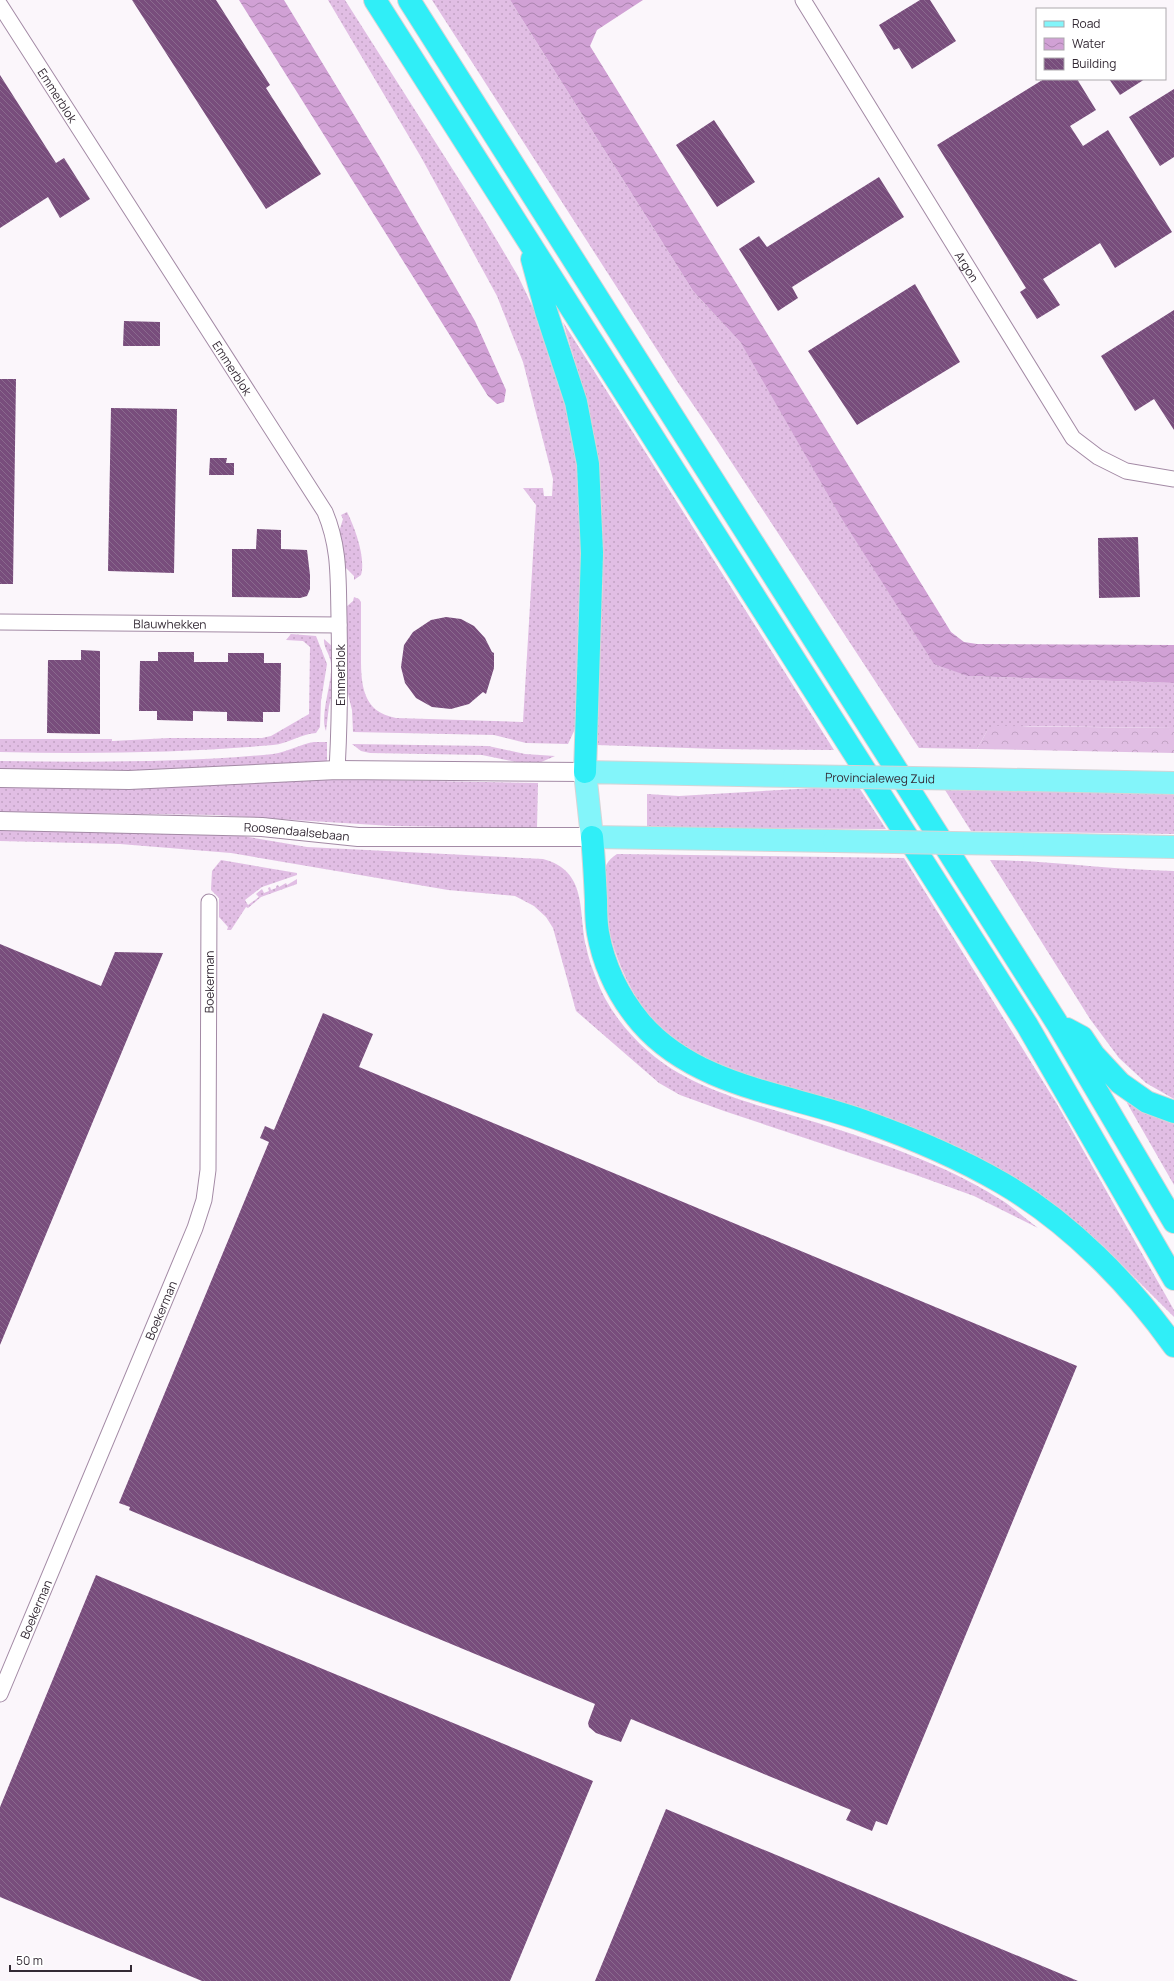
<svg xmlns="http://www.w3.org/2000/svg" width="1174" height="1981" viewBox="0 0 1174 1981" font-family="Manrope,sans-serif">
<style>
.grass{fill:url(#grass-dots)}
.forest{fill:url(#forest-crowns)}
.water{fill:url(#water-waves)}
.building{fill:url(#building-back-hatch)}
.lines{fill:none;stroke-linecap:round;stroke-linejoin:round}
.minor-casing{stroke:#a38aa5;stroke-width:17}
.tertiary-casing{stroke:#a38aa5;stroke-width:20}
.primary-casing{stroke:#d6d4d6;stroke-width:24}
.motorway-casing{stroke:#d6d4d6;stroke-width:24}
.minor{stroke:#fff;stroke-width:15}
.tertiary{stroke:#fff;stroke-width:18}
.primary{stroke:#83f5fa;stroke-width:22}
.motorway{stroke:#30eef7;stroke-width:22}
.primary-bridge-casing{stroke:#d6d4d6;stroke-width:24;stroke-linecap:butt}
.primary-bridge{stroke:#83f5fa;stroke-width:22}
.labels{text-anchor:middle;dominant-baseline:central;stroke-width:4;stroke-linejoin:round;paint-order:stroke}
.street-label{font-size:12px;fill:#332934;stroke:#fff}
</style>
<defs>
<pattern id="grass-dots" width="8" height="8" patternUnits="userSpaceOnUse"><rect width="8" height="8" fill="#e1bee4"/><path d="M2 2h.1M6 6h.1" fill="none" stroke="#c2a3c4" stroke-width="1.8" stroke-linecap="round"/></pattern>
<pattern id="forest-crowns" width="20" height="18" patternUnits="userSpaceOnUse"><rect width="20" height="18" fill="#e1bee4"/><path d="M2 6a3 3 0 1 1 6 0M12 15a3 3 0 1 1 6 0" fill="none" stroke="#c2a3c4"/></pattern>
<pattern id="water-waves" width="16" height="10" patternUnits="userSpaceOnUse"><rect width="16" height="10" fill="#d1a1d5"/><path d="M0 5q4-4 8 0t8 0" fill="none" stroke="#aa83ae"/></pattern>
<pattern id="building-back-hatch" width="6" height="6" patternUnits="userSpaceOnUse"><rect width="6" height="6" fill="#784d7c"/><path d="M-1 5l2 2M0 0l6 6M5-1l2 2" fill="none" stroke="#8a6a8e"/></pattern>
</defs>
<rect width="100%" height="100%" fill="#fbf6fb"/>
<!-- grass -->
<path class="grass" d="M 328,0 L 345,0 L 483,217 L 518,276 L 539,320 L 565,402 L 580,478 L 582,529 L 575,729 L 568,744 L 526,743 L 494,735 L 353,732 L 352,710 L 346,686 L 346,607 L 353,601 L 354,597 L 359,599 L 361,602 C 361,618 361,634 361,649 C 361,678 359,712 396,718 L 523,722 L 536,505 L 523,488 L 543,488 L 544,496 L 552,496 L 553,479 L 523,362 L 497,296 L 421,157 Z
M 432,0 L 510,0 L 693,291 L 741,343 L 968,676 L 1174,683 L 1174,728 L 1028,726 L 987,731 L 977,749 L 919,748 L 711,431 L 679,384 Z
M 563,322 L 834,750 L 718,749 L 596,745 L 603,576 L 600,479 L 594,438 L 580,378 Z
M 347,512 C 355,528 366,558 361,575 L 354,580 L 354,576 L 345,567 L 339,532 L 343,519 L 341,515 Z
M 291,634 L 316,636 L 327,664 L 321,701 L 320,727 L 316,733 C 300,734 288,744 273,745 C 182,753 91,754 0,752 L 0,739 L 112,739 L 112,741 L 169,738 L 262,738 L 271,736 L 309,714 L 310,647 L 303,641 L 286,640 Z
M 324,639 L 333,647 L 334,686 L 329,706 L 326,731 C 320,718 330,688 331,672 C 333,655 323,650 324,639 Z
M 314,742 L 327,742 L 327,762 L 138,771 L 0,770 L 0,761 C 91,762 183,763 273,754 C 288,752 300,744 314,742 Z
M 352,744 L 488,746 L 525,754 L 555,756 L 539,763 L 526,764 L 482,755 L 370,753 L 361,751 Z
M 329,779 L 538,783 L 537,828 L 392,826 L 215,815 L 0,812 L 0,787 Z
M 814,788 L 860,789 L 886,829 L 647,828 L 647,794 L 679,796 Z
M 945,790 L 1174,793 L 1174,834 L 971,831 Z
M 0,829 L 225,833 L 307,847 L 543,859 C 588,871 578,911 586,946 C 588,957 592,968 596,978 C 607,1009 630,1037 655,1057 C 699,1092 765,1107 818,1123 C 880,1143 942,1163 998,1198 C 1012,1206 1025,1218 1038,1228 L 974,1196 L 913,1174 L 724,1111 L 680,1095 L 659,1083 L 576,1011 L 553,928 L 546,917 L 534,906 L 515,896 L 448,890 L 231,853 L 120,844 L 0,841 Z
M 617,854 L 904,858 L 1057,1104 L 1174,1310 L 1174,1317 L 1102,1245 L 1032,1192 L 707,1062 C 697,1057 687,1052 678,1045 C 645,1020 622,978 611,938 C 608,926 608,912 607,899 C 605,880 598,866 617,854 Z
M 221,860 L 297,873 L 297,875 L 262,887 L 245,900 L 248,905 L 259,897 L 256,894 L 262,889 L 264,893 L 269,891 L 268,888 L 270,887 L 271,890 L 276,888 L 276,886 L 278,885 L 279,887 L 286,883 L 287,885 L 297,879 L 297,884 L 261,897 L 248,908 L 246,907 L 231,930 L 227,930 L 228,927 L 219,917 L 219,898 L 211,890 L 212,871 Z
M 990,860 C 1052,861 1112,870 1174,871 L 1174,1099 L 1146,1083 L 1119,1058 L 1090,1019 Z
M 1129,1100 L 1174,1120 L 1174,1185 L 1127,1103 Z"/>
<!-- forest -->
<path class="forest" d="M 997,726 L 1174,728 L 1174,753 L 977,749 L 987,731 Z"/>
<!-- water -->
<path class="water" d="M 239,0 L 284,0 L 382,161 L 475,321 L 506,390 L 504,402 L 497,404 L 488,396 Z
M 510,0 L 643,0 L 597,30 L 590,46 L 951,632 L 964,642 L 977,644 L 1174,645 L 1174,683 L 968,676 L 934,664 L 842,519 L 741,343 L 693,291 Z"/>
<!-- building -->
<path class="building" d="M 132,0 L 216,0 L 270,85 L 266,88 L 321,174 L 266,209 Z
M 920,0 L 930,0 L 956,41 L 912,69 L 899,48 L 894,50 L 879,25 Z
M 0,75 L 56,163 L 64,158 L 90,199 L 60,218 L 48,197 L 0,228 Z
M 1044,79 L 1077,79 L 1096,110 L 1070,126 L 1083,146 L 1108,130 L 1172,232 L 1115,268 L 1100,243 L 1043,279 L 1060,305 L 1037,319 L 1020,292 L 1026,288 L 937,145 Z
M 1109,79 L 1145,79 L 1120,95 Z
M 1174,89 L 1174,157 L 1160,166 L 1129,117 Z
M 714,120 L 755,182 L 717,207 L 676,145 Z
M 879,177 L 904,217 L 792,287 L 798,298 L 778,311 L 739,249 L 759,236 L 767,247 Z
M 915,284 L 960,362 L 857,425 L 808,351 Z
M 1174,310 L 1174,430 L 1154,399 L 1135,411 L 1101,356 Z
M 124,321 L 160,322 L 160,346 L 123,346 Z
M 0,379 L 16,379 L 13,584 L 0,584 Z
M 111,408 L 177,409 L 174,573 L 108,571 Z
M 210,458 L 227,458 L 226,463 L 234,463 L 234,475 L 209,475 Z
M 257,529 L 281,530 L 281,549 L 307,550 L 310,575 L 310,589 L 307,596 L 300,598 L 232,597 L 232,549 L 256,549 Z
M 1138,537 L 1140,597 L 1099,598 L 1098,538 Z
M 446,617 L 461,619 L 474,626 L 485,638 L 492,652 L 494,653 L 494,668 L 486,694 L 483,692 L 469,704 L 451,709 L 432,707 L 416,698 L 405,683 L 401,667 L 404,645 L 413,632 L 431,620 Z
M 81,650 L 100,651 L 100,734 L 47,733 L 48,660 L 81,660 Z
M 158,652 L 194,652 L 194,662 L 228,662 L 228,653 L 264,653 L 264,663 L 281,663 L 280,712 L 263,712 L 263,722 L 227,721 L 227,712 L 193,711 L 193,721 L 157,720 L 157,711 L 139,711 L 140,661 L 158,661 Z
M 0,944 L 101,986 L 115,952 L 163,953 L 0,1345 Z
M 323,1013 L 373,1034 L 359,1067 L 1077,1366 L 887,1825 L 876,1821 L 872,1831 L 846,1820 L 851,1810 L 631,1719 L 621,1742 L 596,1733 L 589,1727 L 588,1723 L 595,1704 L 129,1510 L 130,1507 L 119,1503 L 269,1142 L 260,1138 L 265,1126 L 274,1130 Z
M 96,1575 L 593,1781 L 510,1981 L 202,1981 L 0,1897 L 0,1807 Z
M 666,1809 L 1078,1981 L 595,1981 Z"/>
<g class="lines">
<!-- minor casing -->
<g class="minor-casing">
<g id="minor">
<path id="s1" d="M 803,0 L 1073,438 L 1098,457 L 1126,471 L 1174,479"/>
<path id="s2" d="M 0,5 L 325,512 C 340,548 338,579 339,617 C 340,668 340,719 337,770"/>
<path id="s3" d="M 0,622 L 339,625"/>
<path id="s4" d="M 0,1694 L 195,1228 L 204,1200 L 208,1170 L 209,902"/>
</g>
</g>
<!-- tertiary casing -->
<g class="tertiary-casing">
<g id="tertiary">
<path d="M 0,778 L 129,780 L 337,770 L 585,772"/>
<path id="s5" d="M 0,821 L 262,827 L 358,837 L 592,837"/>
</g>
</g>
<!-- primary casing -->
<g class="primary-casing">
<path id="primary" d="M 794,776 L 585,772 L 592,837 L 834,841
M 973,779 L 1174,783
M 1013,844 L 1174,847"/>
</g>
<!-- motorway casing -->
<g class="motorway-casing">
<path id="motorway" d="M 375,0 L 1027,1025 L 1174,1279
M 409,0 L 1057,1023 L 1174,1222
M 532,259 L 546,311 L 576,402 L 588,464 L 592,553 L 585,772
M 592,837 C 594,858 595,879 596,900 C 596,911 596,922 598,933 C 604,966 619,997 641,1023 C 696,1087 790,1094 864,1121 C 912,1138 959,1158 1002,1183 C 1069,1222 1129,1283 1174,1346
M 1067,1029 L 1082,1037 L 1094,1055 L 1120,1083 L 1147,1102 L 1174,1112"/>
</g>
<!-- minor -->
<use href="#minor" class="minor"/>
<!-- tertiary -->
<use href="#tertiary" class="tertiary"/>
<!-- primary -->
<use href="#primary" class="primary"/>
<!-- motorway -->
<use href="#motorway" class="motorway"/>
<!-- primary-bridge casing -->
<g class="primary-bridge-casing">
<g id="primary-bridge">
<path id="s6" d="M 794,776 L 973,779"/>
<path d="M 834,841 L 1013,844"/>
</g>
</g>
<!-- primary-bridge -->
<use href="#primary-bridge" class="primary-bridge"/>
</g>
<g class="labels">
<!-- street labels -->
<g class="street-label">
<text stroke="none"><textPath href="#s2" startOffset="107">Emmerblok</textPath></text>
<text stroke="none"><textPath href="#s1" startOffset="313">Argon</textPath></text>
<text stroke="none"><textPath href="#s2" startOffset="431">Emmerblok</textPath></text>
<text stroke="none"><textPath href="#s3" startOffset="170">Blauwhekken</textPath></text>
<text transform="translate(340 675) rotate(-90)">Emmerblok</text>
<text stroke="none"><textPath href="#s6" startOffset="86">Provincialeweg Zuid</textPath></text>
<text stroke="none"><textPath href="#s5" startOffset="297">Roosendaalsebaan</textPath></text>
<text stroke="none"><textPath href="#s4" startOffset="753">Boekerman</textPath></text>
<text stroke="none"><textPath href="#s4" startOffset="416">Boekerman</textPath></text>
<text stroke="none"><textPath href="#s4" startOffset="92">Boekerman</textPath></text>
</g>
</g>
<!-- legend -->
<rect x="1036" y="8" width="130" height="72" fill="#ffffff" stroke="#ada9ae"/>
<rect x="1044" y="21" width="20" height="6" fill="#83f5fa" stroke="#ada9ae"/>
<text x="1072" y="28" font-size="12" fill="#332934">Road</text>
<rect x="1044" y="38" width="20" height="12" fill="url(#water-waves)" stroke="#ada9ae"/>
<text x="1072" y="48" font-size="12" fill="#332934">Water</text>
<rect x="1044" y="58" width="20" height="12" fill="url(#building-back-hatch)" stroke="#ada9ae"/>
<text x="1072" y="68" font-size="12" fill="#332934">Building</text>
<!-- scale -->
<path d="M10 1965v6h121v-6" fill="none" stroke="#332934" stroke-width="2"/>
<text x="16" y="1965" font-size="12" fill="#332934" stroke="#ffffff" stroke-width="3" paint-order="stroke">50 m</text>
</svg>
